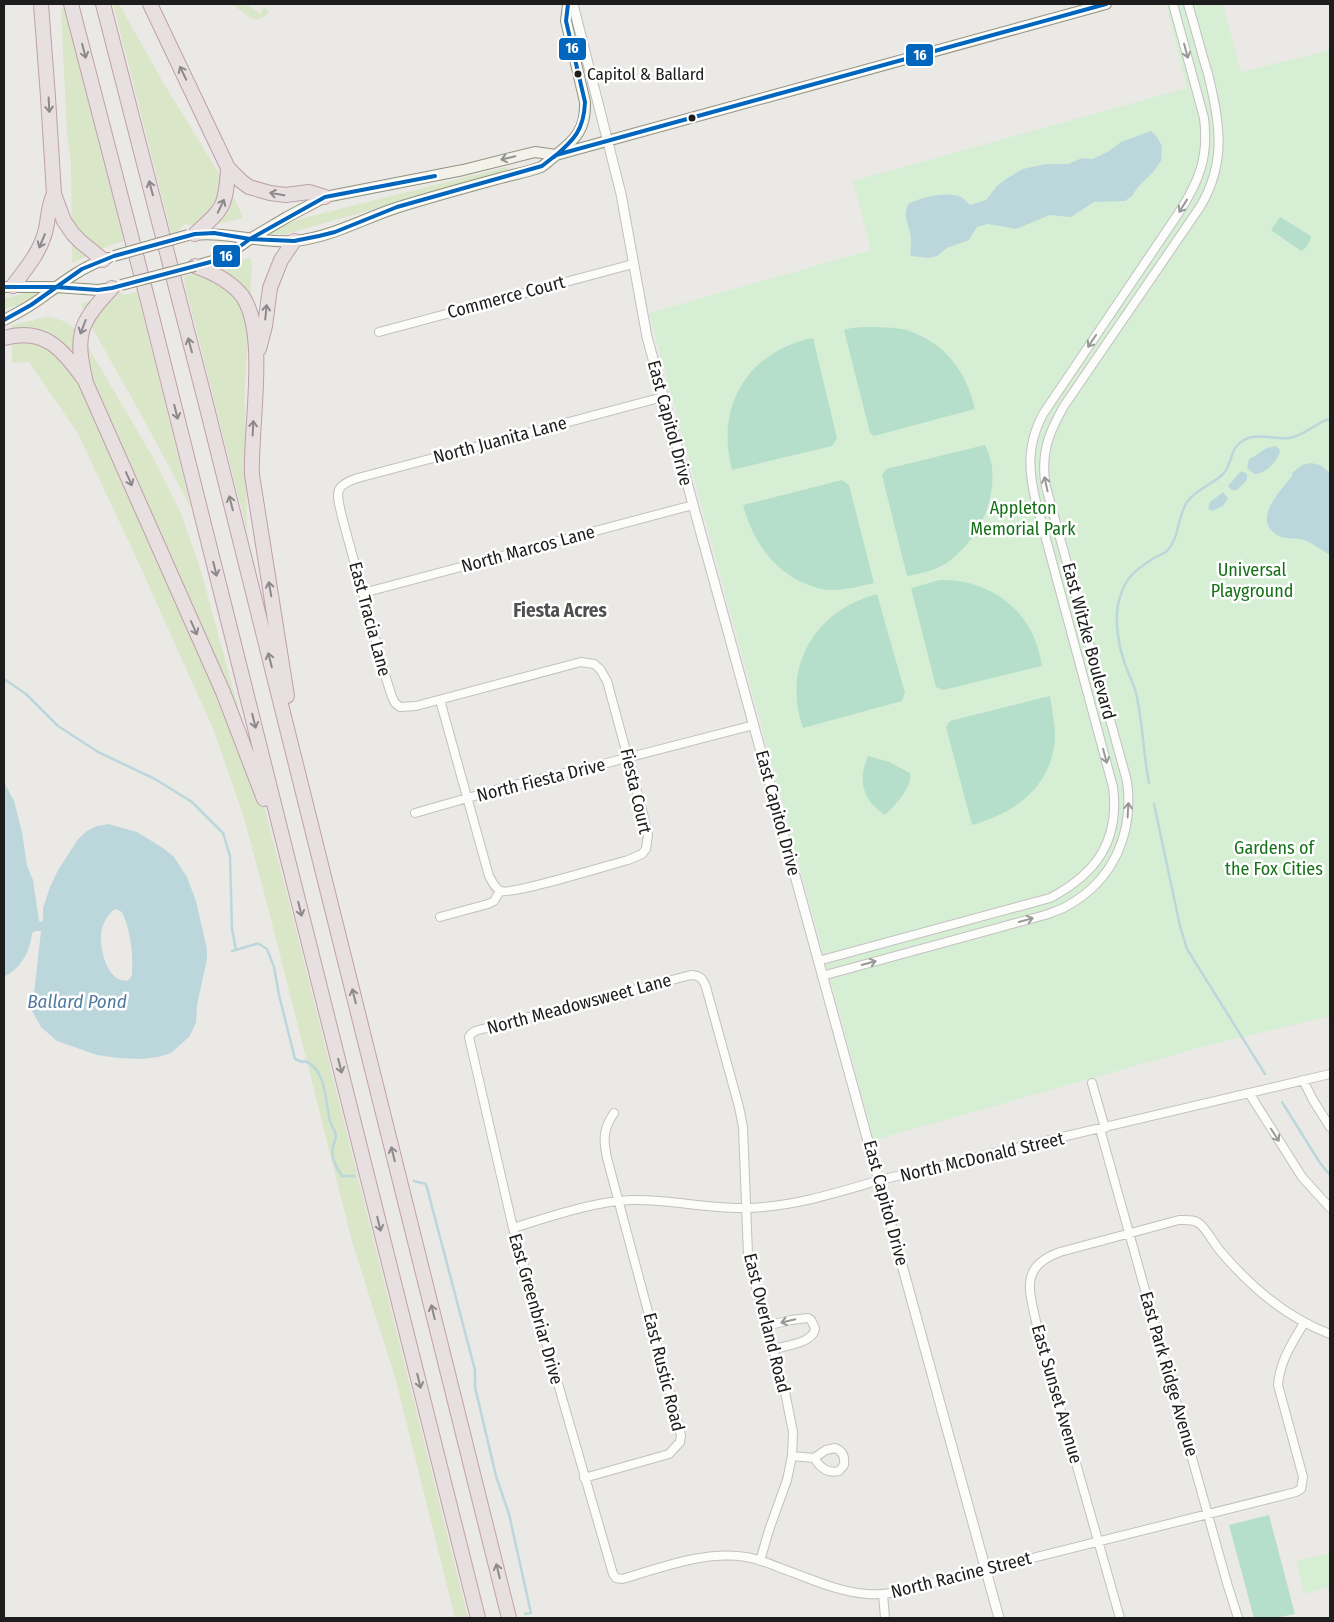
<svg xmlns="http://www.w3.org/2000/svg" width="1334" height="1622" viewBox="0 0 1334 1622" font-family="'Fira Sans Condensed',sans-serif">
<style>
.grass{fill:#d9e6c7}
.park{fill:#d6efd4}
.pitch{fill:#b5dfca}
.water{fill:#bcd7dc;fill-rule:evenodd}
.lines{fill:none;stroke-linecap:round;stroke-linejoin:round}
.stream{stroke:#bcd7dc;stroke-width:2.5}
.minor-casing{stroke:#c2c1c0;stroke-width:10}
.tertiary-casing{stroke:#c2c1c0;stroke-width:11}
.secondary-casing{stroke:#939380;stroke-width:12}
.motorway-casing{stroke:#bea0aa;stroke-width:16}
.minor{stroke:#fcfcfb;stroke-width:8}
.tertiary{stroke:#fcfcfb;stroke-width:9}
.secondary{stroke:#f2f2ea;stroke-width:10}
.motorway{stroke:#e8dfe1;stroke-width:14}
.secondary-bridge-casing{stroke:#939380;stroke-width:12;stroke-linecap:butt}
.secondary-bridge{stroke:#f2f2ea;stroke-width:10}
.bus-1-casing{stroke:#fff;stroke-width:8}
.bus-1{stroke:#0065bd;stroke-width:4}
.oneway{stroke:#8d8889}
.oneway2{stroke:#989897}
.oneway3{stroke:#92928e}
.bus-dot{fill:#1d1d1d;stroke:#fff;stroke-width:2}
.labels{text-anchor:middle;dominant-baseline:central;stroke-width:5;stroke-linejoin:round;paint-order:stroke}
.bus-label{font-size:17px;fill:#1d1d1d;stroke:#fff;text-anchor:start}
.street-label{font-size:18px;fill:#1d1d1d;stroke:#fff}
.park-label{font-size:18px;fill:#157118;stroke:#fff}
.neighbourhood-label{font-size:19px;font-weight:bold;fill:#505050;stroke:#fff}
.water-label{font-size:19px;font-style:italic;fill:#507a9d;stroke:#fff}
.line-badge{stroke:#fff;stroke-width:2}
.badge-label{font-size:14px;text-anchor:middle;font-weight:bold;fill:#fff}
</style>
<rect width="100%" height="100%" fill="#ebe9e6"/>
<!-- grass -->
<path class="grass" d="M 113,4 L 119,4 L 164,84 L 235,199 L 243,218 L 202,228 L 185,224 L 172,236 Z
M 232,4 L 247,4 L 260,14 L 264,7 L 269,11 C 257,29 245,13 232,4 Z
M 61,8 L 64,8 L 124,241 L 111,245 L 72,263 L 71,162 L 67,134 Z
M 507,167 L 508,171 L 286,234 L 267,234 L 260,229 Z
M 249,258 L 251,260 L 252,267 L 245,390 L 247,531 L 183,277 Z
M 39,289 L 66,293 L 4,309 L 4,299 Z
M 117,291 L 124,295 L 137,292 L 191,508 L 142,416 L 90,324 L 81,304 Z
M 47,317 C 68,319 84,332 91,352 L 154,459 L 181,513 L 200,568 L 244,728 L 293,918 L 468,1618 L 455,1618 L 395,1377 L 353,1245 L 270,915 L 244,818 L 214,731 L 136,557 L 77,432 L 29,362 L 12,363 L 12,325 Z"/>
<!-- park -->
<path class="park" d="M 1166,4 L 1223,4 L 1241,72 L 1330,50 L 1330,1016 L 1209,1045 L 874,1140 L 649,313 L 871,250 L 853,181 L 1187,88 Z
M 1330,1553 L 1330,1586 L 1304,1594 L 1296,1561 Z"/>
<!-- pitch -->
<path class="pitch" d="M 1280,217 L 1311,236 C 1311,241 1306,249 1301,251 L 1271,230 Z
M 864,327 C 879,327 893,327 907,330 C 913,332 919,335 925,338 C 953,353 968,379 975,409 L 874,436 L 870,433 L 844,330 L 851,328 Z
M 813,338 L 837,438 L 832,446 L 732,470 C 715,406 748,351 813,338 Z
M 985,445 C 988,452 991,459 992,467 C 996,503 977,541 948,562 C 936,570 921,574 907,576 L 882,475 L 886,469 Z
M 842,480 L 849,485 L 874,583 C 861,586 846,590 832,590 C 823,590 814,587 806,584 C 772,570 752,539 743,505 Z
M 940,580 C 978,579 1015,598 1032,633 C 1037,643 1040,655 1042,666 L 943,690 L 936,687 L 911,588 Z
M 877,594 L 905,693 L 902,701 L 803,728 C 781,666 816,610 877,594 Z
M 1050,696 C 1052,710 1055,724 1055,738 C 1052,787 1015,813 972,825 L 946,727 L 950,721 Z
M 868,756 L 889,762 L 910,773 C 913,788 894,806 885,815 C 863,801 857,781 868,756 Z
M 1269,1515 L 1295,1614 L 1275,1618 L 1254,1618 L 1229,1525 Z"/>
<!-- water -->
<path class="water" d="M 1151,131 L 1157,137 L 1162,146 L 1161,161 L 1154,171 L 1138,187 L 1132,196 L 1125,201 L 1094,202 L 1071,217 L 1050,215 L 1016,229 L 988,224 L 977,227 L 969,240 L 947,248 L 937,256 L 929,258 L 911,256 C 909,250 912,246 911,240 C 910,225 902,219 908,204 C 922,197 946,191 961,197 C 965,199 967,202 970,205 L 986,200 L 997,186 L 1006,179 L 1023,169 L 1046,164 L 1068,164 L 1082,158 L 1093,159 L 1109,151 L 1121,142 Z
M 1276,446 L 1280,450 C 1279,461 1265,474 1254,474 L 1247,468 L 1249,459 C 1261,454 1261,448 1276,446 Z
M 1311,463 L 1320,465 L 1330,473 L 1330,555 C 1321,550 1314,544 1304,540 C 1295,537 1285,540 1277,535 C 1251,519 1281,491 1292,476 L 1292,473 L 1302,465 Z
M 1240,472 L 1244,472 L 1247,474 L 1247,480 L 1237,490 L 1232,490 L 1228,486 Z
M 1223,492 L 1228,498 L 1223,506 L 1212,511 L 1208,509 L 1210,502 Z
M 4,782 L 14,801 L 22,832 L 27,866 L 33,880 L 39,921 L 41,922 L 43,920 L 43,908 L 50,887 L 57,872 L 78,839 L 87,831 L 97,826 L 108,824 L 137,832 L 163,848 L 174,857 L 187,877 L 196,901 L 207,949 L 207,959 L 197,1005 L 196,1023 L 189,1037 L 171,1053 L 158,1057 L 141,1059 L 118,1058 L 97,1055 L 57,1041 L 41,1027 L 32,1011 L 41,931 L 35,931 L 32,933 C 30,952 21,968 4,977 ZM 115,909 L 122,912 C 131,932 133,953 132,975 L 129,980 C 109,985 100,952 101,936 C 101,926 107,915 115,909 Z"/>
<g class="lines">
<!-- stream -->
<path class="stream" d="M 4,679 L 26,694 L 58,726 L 98,752 L 155,779 L 192,802 L 223,833 L 230,856 L 232,929 L 236,950
M 1149,783 C 1143,753 1143,723 1136,693 C 1133,681 1127,672 1124,661 C 1118,644 1115,622 1118,605 C 1123,580 1133,571 1154,558 C 1158,556 1163,554 1167,551 C 1180,537 1177,517 1187,502 C 1196,489 1212,485 1223,474 C 1232,465 1230,449 1241,442 C 1256,431 1272,440 1289,438 C 1305,436 1316,422 1330,419
M 1154,804 L 1180,926 L 1187,949 L 1265,1074
M 232,951 L 256,944 L 259,944 L 267,949 L 274,967 L 279,995 L 295,1059 L 302,1062 L 305,1061 C 327,1070 325,1101 330,1121 C 331,1126 335,1130 336,1135 C 336,1140 334,1142 333,1147 C 330,1157 337,1168 342,1176 L 354,1176
M 1282,1102 L 1320,1163 L 1330,1175
M 414,1181 L 426,1184 L 475,1370 L 475,1387 L 496,1476 L 509,1514 L 531,1613 L 525,1614"/>
<!-- minor casing -->
<g class="minor-casing">
<path id="minor" d="M 379,332 L 633,264
M 363,593 L 693,505
M 440,700 L 489,876 C 492,881 495,889 501,891 C 512,895 609,865 628,860 L 642,854 L 646,849 L 648,835 L 642,810 L 607,681 L 600,669 L 594,664 L 581,662 L 416,706 L 400,707 L 395,703 L 392,697 L 386,678 L 342,517 C 337,494 332,486 358,478 L 663,397
M 415,813 L 506,787 L 607,763 L 754,725
M 440,917 L 488,904 L 494,901 L 500,891
M 818,961 L 1050,898 C 1096,874 1120,841 1113,787 L 1036,502 C 1028,469 1027,444 1043,414 L 1178,214 C 1199,182 1209,157 1204,118 L 1173,4
M 822,976 L 1045,915 C 1053,912 1060,910 1067,906 C 1114,880 1134,833 1127,781 L 1046,487 C 1040,455 1048,434 1064,406 L 1200,207 C 1227,162 1220,122 1208,74 C 1201,51 1195,27 1188,4
M 1303,1080 L 1313,1100 L 1330,1127
M 1092,1083 L 1105,1128
M 1249,1093 L 1302,1177 L 1330,1208
M 1100,1129 L 1227,1583 L 1238,1618
M 513,1228 C 549,1217 595,1201 632,1200 C 670,1199 707,1209 746,1208 C 792,1207 836,1193 880,1180 L 1330,1074
M 766,1326 L 791,1320 L 808,1318 L 811,1320 L 815,1328 C 814,1343 785,1346 773,1349
M 792,1456 L 814,1458 L 826,1450 L 835,1448 C 843,1451 845,1457 844,1465 L 839,1471 C 827,1474 820,1467 814,1458
M 584,1478 L 669,1454 L 680,1442 L 681,1435 L 607,1158 C 603,1139 603,1129 614,1113
M 760,1561 L 769,1530 L 787,1480 L 792,1456 L 793,1432 L 785,1392 L 757,1292 L 748,1255 L 743,1127 L 739,1107 L 706,987 C 703,979 700,975 691,975 L 475,1031 L 471,1034 L 469,1037 L 513,1228 L 613,1574 L 616,1578 L 622,1579 C 661,1568 705,1550 746,1557 C 759,1559 771,1564 783,1569 C 809,1578 838,1592 867,1594 C 881,1595 895,1593 909,1589 L 1296,1492 L 1301,1489 L 1303,1477 L 1278,1385 C 1280,1361 1292,1343 1304,1323
M 883,1594 L 885,1618
M 1120,1618 L 1037,1326 C 1030,1292 1018,1267 1060,1252 L 1179,1220 C 1187,1220 1195,1219 1201,1225 C 1209,1233 1214,1244 1222,1253 C 1251,1287 1287,1318 1330,1334"/>
</g>
<!-- tertiary casing -->
<g class="tertiary-casing">
<path id="tertiary" d="M 573,4 L 621,194 L 647,337 L 999,1618"/>
</g>
<!-- secondary casing -->
<g class="secondary-casing">
<path id="secondary" d="M 193,235 C 227,231 260,244 295,241 C 332,237 364,218 399,207 C 431,197 464,188 497,179 C 511,175 528,172 541,167 C 546,164 551,159 556,155 C 576,139 586,129 585,102 L 566,21 L 568,4
M 195,266 L 223,258 L 250,239 L 287,217 L 325,197 L 463,170 L 535,152 L 556,155 L 1106,4
M 4,287 L 55,287 L 98,290 L 112,288
M 4,320 C 18,313 32,305 44,296 C 64,281 84,266 108,258"/>
</g>
<!-- motorway casing -->
<g class="motorway-casing">
<path id="motorway" d="M 41,4 L 48,97 L 54,194 L 64,221 L 73,234 L 81,242 L 103,260
M 71,4 L 149,305 L 478,1618
M 103,4 L 206,404 L 509,1618
M 150,4 L 228,168 L 241,181 L 249,187 L 270,193 L 286,195 L 309,192 L 325,197
M 195,234 C 223,209 226,207 228,168
M 195,266 C 212,272 232,282 243,297 C 268,335 250,428 252,475 L 287,696
M 13,286 C 24,271 38,255 44,236 C 49,222 47,207 54,194
M 112,288 C 78,324 75,335 86,383 L 223,692 L 264,799
M 4,338 C 43,327 62,348 83,378
M 259,349 L 265,326 L 270,288 L 281,260 L 294,241"/>
</g>
<!-- minor -->
<use href="#minor" class="minor"/>
<!-- tertiary -->
<use href="#tertiary" class="tertiary"/>
<!-- secondary -->
<use href="#secondary" class="secondary"/>
<!-- motorway -->
<use href="#motorway" class="motorway"/>
<!-- secondary-bridge casing -->
<g class="secondary-bridge-casing">
<path id="secondary-bridge" d="M 114,256 L 188,235
M 121,285 L 195,266"/>
</g>
<!-- secondary-bridge -->
<use href="#secondary-bridge" class="secondary-bridge"/>
<!-- bus-1 casing -->
<g class="bus-1-casing">
<path id="bus-1" d="M 554,157 C 574,140 584,130 585,102 L 566,21 L 568,4
M 4,287 L 55,287 L 98,290 L 112,288 L 218,260 L 228,255 L 250,239 L 325,197 L 435,176
M 4,320 L 31,305 L 82,269 L 114,256 L 195,234 L 214,233 L 250,239 L 294,241 L 319,236 L 335,232 L 397,207 L 542,166 L 556,155 L 1106,4"/>
</g>
<!-- bus-1 -->
<use href="#bus-1" class="bus-1"/>
</g>
<!-- one-way arrows -->
<defs><path id="oneway-shaft" d="M-6 0H5M1.5-3L5.5 0L1.5 3" fill="none" stroke-width="1.6" stroke-linecap="round" stroke-linejoin="round" transform="scale(1.25)"/></defs>
<g class="oneway">
<use href="#oneway-shaft" transform="translate(84 51) rotate(75)"/>
<use href="#oneway-shaft" transform="translate(183 73) rotate(-116)"/>
<use href="#oneway-shaft" transform="translate(49 105) rotate(87)"/>
<use href="#oneway-shaft" transform="translate(151 188) rotate(-105)"/>
<use href="#oneway-shaft" transform="translate(277 194) rotate(-171)"/>
<use href="#oneway-shaft" transform="translate(221 206) rotate(-64)"/>
<use href="#oneway-shaft" transform="translate(42 241) rotate(113)"/>
<use href="#oneway-shaft" transform="translate(266 312) rotate(-84)"/>
<use href="#oneway-shaft" transform="translate(83 327) rotate(111)"/>
<use href="#oneway-shaft" transform="translate(190 345) rotate(-105)"/>
<use href="#oneway-shaft" transform="translate(176 412) rotate(76)"/>
<use href="#oneway-shaft" transform="translate(253 428) rotate(-87)"/>
<use href="#oneway-shaft" transform="translate(129 479) rotate(66)"/>
<use href="#oneway-shaft" transform="translate(231 503) rotate(-104)"/>
<use href="#oneway-shaft" transform="translate(215 569) rotate(76)"/>
<use href="#oneway-shaft" transform="translate(270 589) rotate(-100)"/>
<use href="#oneway-shaft" transform="translate(194 628) rotate(66)"/>
<use href="#oneway-shaft" transform="translate(270 660) rotate(-104)"/>
<use href="#oneway-shaft" transform="translate(254 721) rotate(76)"/>
<use href="#oneway-shaft" transform="translate(300 909) rotate(76)"/>
<use href="#oneway-shaft" transform="translate(354 996) rotate(-104)"/>
<use href="#oneway-shaft" transform="translate(340 1066) rotate(76)"/>
<use href="#oneway-shaft" transform="translate(393 1154) rotate(-104)"/>
<use href="#oneway-shaft" transform="translate(379 1224) rotate(76)"/>
<use href="#oneway-shaft" transform="translate(433 1312) rotate(-104)"/>
<use href="#oneway-shaft" transform="translate(419 1381) rotate(76)"/>
<use href="#oneway-shaft" transform="translate(498 1571) rotate(-104)"/>
</g>
<g class="oneway2">
<use href="#oneway-shaft" transform="translate(1186 51) rotate(75)"/>
<use href="#oneway-shaft" transform="translate(1183 206) rotate(122)"/>
<use href="#oneway-shaft" transform="translate(1092 341) rotate(124)"/>
<use href="#oneway-shaft" transform="translate(1046 484) rotate(-102)"/>
<use href="#oneway-shaft" transform="translate(1105 756) rotate(75)"/>
<use href="#oneway-shaft" transform="translate(1128 810) rotate(-87)"/>
<use href="#oneway-shaft" transform="translate(1026 920) rotate(-15)"/>
<use href="#oneway-shaft" transform="translate(869 963) rotate(-16)"/>
<use href="#oneway-shaft" transform="translate(1275 1135) rotate(57)"/>
<use href="#oneway-shaft" transform="translate(788 1321) rotate(167)"/>
</g>
<use class="oneway3" href="#oneway-shaft" transform="translate(508 158) rotate(167)"/>
<!-- markers -->
<g class="bus-dot">
<circle cx="578" cy="74" r="4.5"/>
<circle cx="692" cy="118" r="4.5"/>
</g>
<g class="labels">
<!-- bus labels -->
<g class="bus-label">
<text x="587" y="74">Capitol &amp; Ballard</text>
</g>
<!-- street labels -->
<g class="street-label">
<text transform="translate(506 297) rotate(-15)">Commerce Court</text>
<text transform="translate(670 423) rotate(75)">East Capitol Drive</text>
<text transform="translate(500 440) rotate(-15)">North Juanita Lane</text>
<text transform="translate(528 549) rotate(-15)">North Marcos Lane</text>
<text transform="translate(370 619) rotate(75)">East Tracia Lane</text>
<text transform="translate(1089 641) rotate(75)">East Witzke Boulevard</text>
<text transform="translate(541 780) rotate(-14)">North Fiesta Drive</text>
<text transform="translate(636 791) rotate(77)">Fiesta Court</text>
<text transform="translate(778 813) rotate(75)">East Capitol Drive</text>
<text transform="translate(579 1004) rotate(-15)">North Meadowsweet Lane</text>
<text transform="translate(982 1157) rotate(-13)">North McDonald Street</text>
<text transform="translate(886 1203) rotate(75)">East Capitol Drive</text>
<text transform="translate(536 1309) rotate(74)">East Greenbriar Drive</text>
<text transform="translate(767 1323) rotate(76)">East Overland Road</text>
<text transform="translate(664 1372) rotate(76)">East Rustic Road</text>
<text transform="translate(1169 1374) rotate(74)">East Park Ridge Avenue</text>
<text transform="translate(1057 1394) rotate(74)">East Sunset Avenue</text>
<text transform="translate(961 1575) rotate(-14)">North Racine Street</text>
</g>
<!-- park labels -->
<g class="park-label">
<text x="1023" y="508">Appleton<tspan x="1023" dy="21">Memorial Park</tspan></text>
<text x="1252" y="570">Universal<tspan x="1252" dy="21">Playground</tspan></text>
<text x="1274" y="848">Gardens of<tspan x="1274" dy="21">the Fox Cities</tspan></text>
</g>
<!-- neighbourhood labels -->
<g class="neighbourhood-label">
<text x="560" y="610">Fiesta Acres</text>
</g>
<!-- water labels -->
<g class="water-label">
<text x="77" y="1001">Ballard Pond</text>
</g>
</g>
<g class="line-badge">
<rect x="558" y="37" width="29" height="24" rx="5" fill="#0065bd"/>
<rect x="905" y="43" width="29" height="24" rx="5" fill="#0065bd"/>
<rect x="212" y="244" width="29" height="24" rx="5" fill="#0065bd"/>
</g>
<g class="badge-label">
<text x="572" y="53">16</text>
<text x="920" y="60">16</text>
<text x="226" y="261">16</text>
</g>
<!-- border -->
<rect width="1334" height="1622" fill="none" stroke="#1d1d1d" stroke-width="10"/>
</svg>
